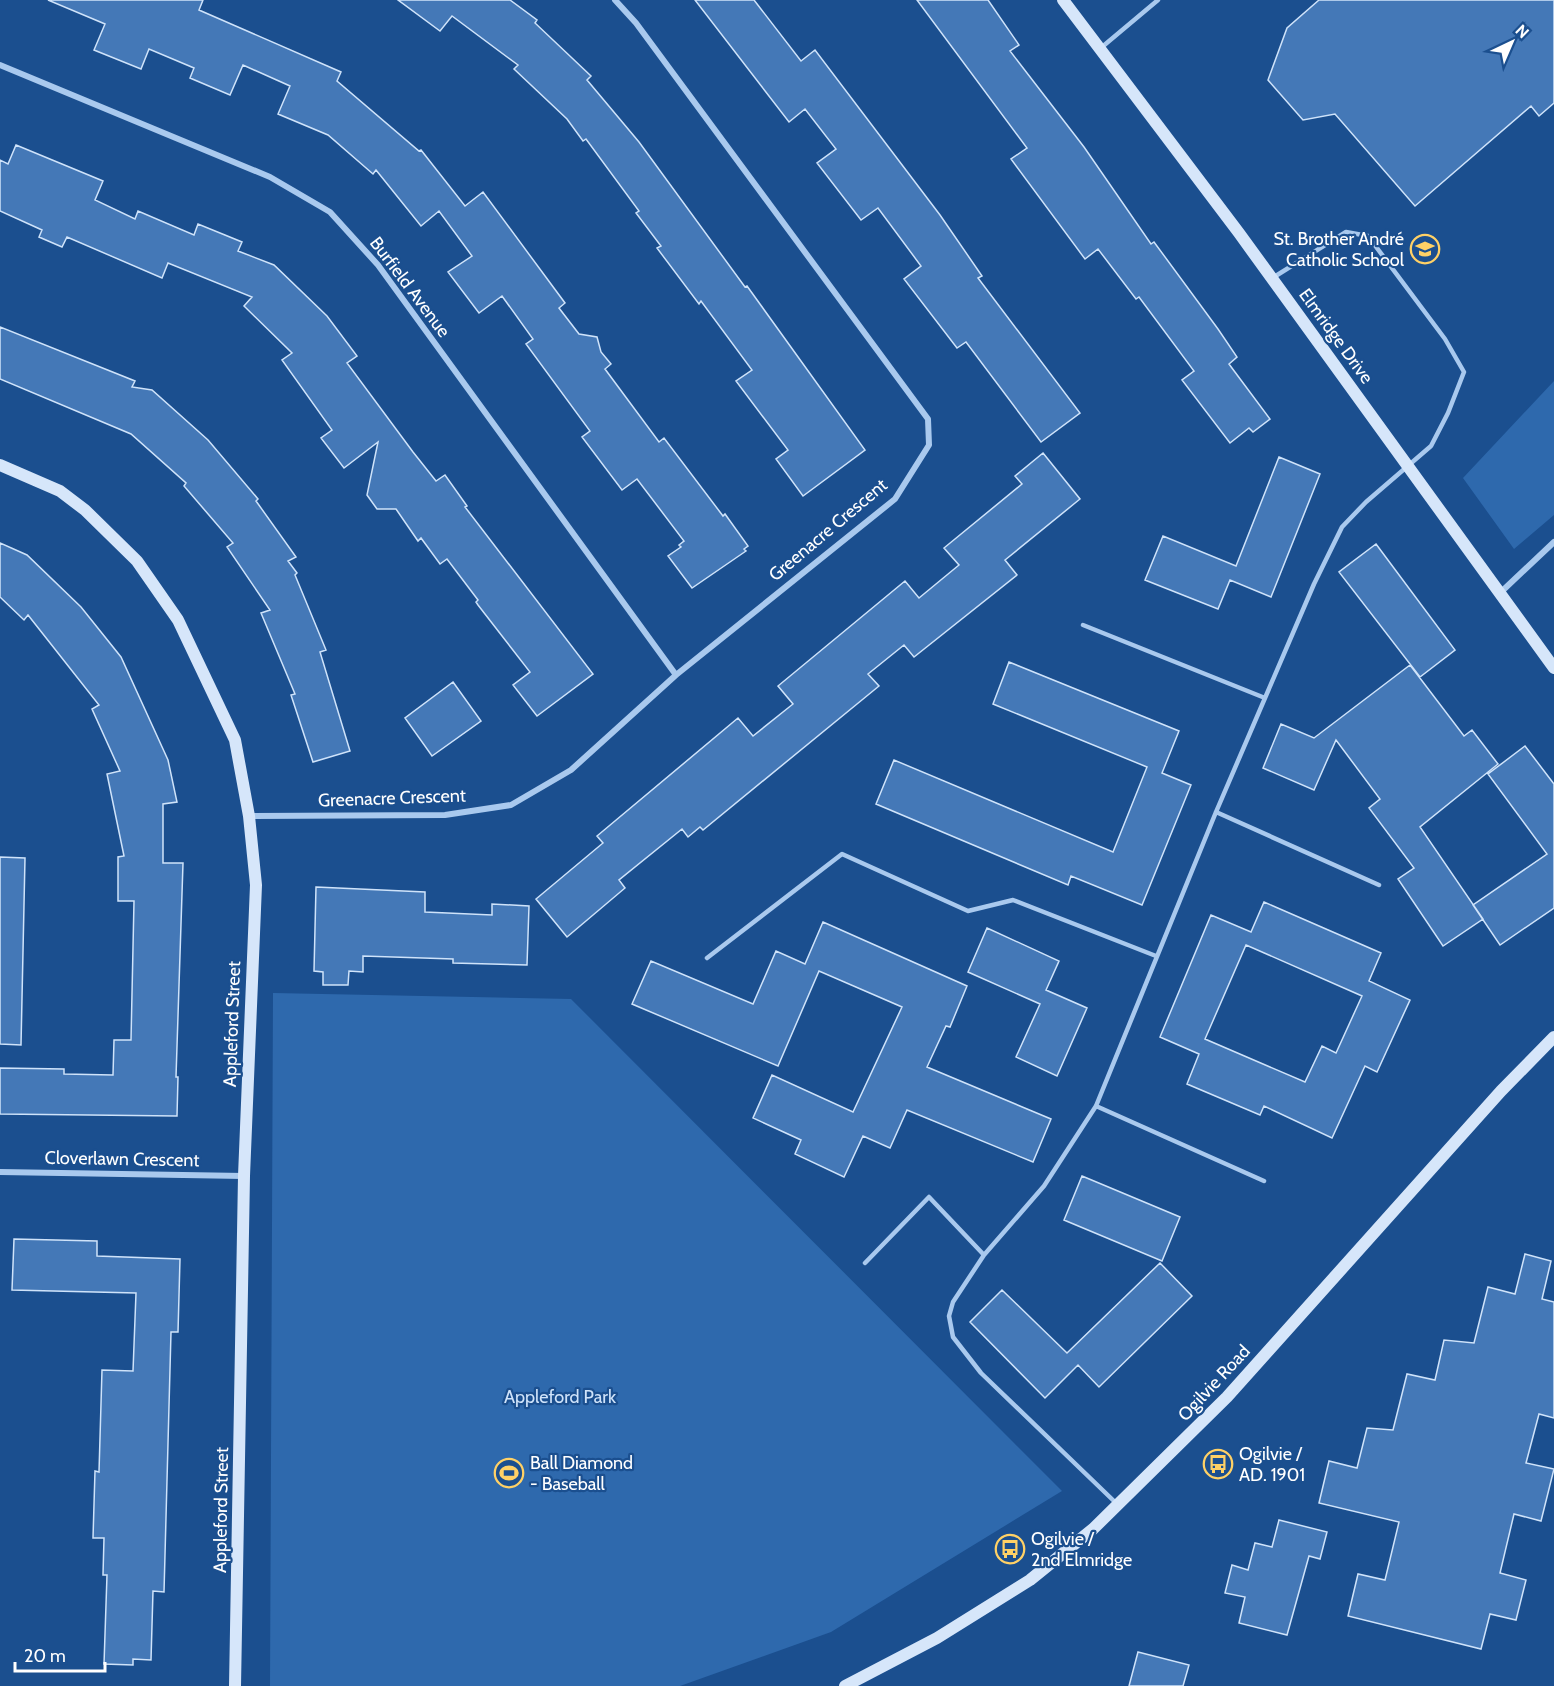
<svg xmlns="http://www.w3.org/2000/svg" width="1554" height="1686" viewBox="0 0 1554 1686" font-family="Cabin,sans-serif">
<style>
.green{fill:#2e69ad}
.building{fill:#4478b7;stroke:#cfe3fa;stroke-width:1.5;fill-rule:evenodd}
.lines{fill:none;stroke-linecap:round;stroke-linejoin:round}
.lane{stroke:#a9c9ee;stroke-width:4.5}
.street{stroke:#a9c9ee;stroke-width:6}
.secondary{stroke:#d6e6fa;stroke-width:12}
.labels{text-anchor:middle;dominant-baseline:central;stroke-width:4.5;stroke-linejoin:round;paint-order:stroke}
.poi-label{font-size:18px;fill:#fff;stroke:#1b4f8f;text-anchor:start}
.street-label{font-size:18px;fill:#fff;stroke:#1b4f8f}
.park-label{font-size:18px;fill:#cfe3fa;stroke:#1b4f8f}
</style>
<rect width="100%" height="100%" fill="#1b4f8f"/>
<!-- green -->
<path class="green" d="M 1554,381 L 1554,515 L 1514,549 L 1463,478 Z
M 273,993 L 571,999 L 1062,1491 L 831,1632 L 680,1686 L 270,1686 Z"/>
<!-- building -->
<path class="building" d="M 48,0 L 203,0 L 199,10 L 341,72 L 337,81 L 419,151 L 421,150 L 465,206 L 483,192 L 565,303 L 559,308 L 579,334 L 597,337 L 601,352 L 611,364 L 605,369 L 659,442 L 664,438 L 723,516 L 725,514 L 748,546 L 744,549 L 746,551 L 692,588 L 668,556 L 681,547 L 679,545 L 684,541 L 637,479 L 622,490 L 582,437 L 590,431 L 526,344 L 533,339 L 502,296 L 479,313 L 448,272 L 472,256 L 439,211 L 421,226 L 376,170 L 373,174 L 328,135 L 278,114 L 290,86 L 243,65 L 230,95 L 190,78 L 194,68 L 149,49 L 141,69 L 94,50 L 105,24 Z
M 398,0 L 510,0 L 537,20 L 535,23 L 591,76 L 587,80 L 639,142 L 745,287 L 747,286 L 865,450 L 803,496 L 776,459 L 788,450 L 736,381 L 752,370 L 701,301 L 699,304 L 657,248 L 661,246 L 636,213 L 639,211 L 586,139 L 583,141 L 567,119 L 514,69 L 518,65 L 452,16 L 440,31 Z
M 695,0 L 754,0 L 801,61 L 815,50 L 940,215 L 982,276 L 978,278 L 1080,413 L 1041,442 L 966,342 L 957,348 L 904,279 L 921,266 L 878,208 L 861,220 L 817,163 L 836,149 L 805,109 L 789,122 Z
M 917,0 L 988,0 L 1019,45 L 1010,51 L 1084,147 L 1151,244 L 1154,242 L 1218,329 L 1237,357 L 1229,364 L 1270,419 L 1253,432 L 1249,428 L 1230,443 L 1182,380 L 1194,371 L 1139,297 L 1136,299 L 1098,249 L 1085,259 L 1011,159 L 1027,148 Z
M 1319,0 L 1554,0 L 1554,103 L 1539,116 L 1531,106 L 1415,206 L 1335,114 L 1303,120 L 1268,80 L 1287,28 Z
M 16,145 L 103,181 L 95,200 L 135,219 L 138,211 L 194,235 L 198,224 L 242,242 L 238,251 L 274,265 L 327,316 L 357,356 L 347,363 L 413,452 L 436,481 L 445,475 L 467,506 L 465,507 L 593,674 L 537,716 L 513,685 L 530,672 L 478,605 L 476,602 L 478,600 L 447,559 L 440,564 L 421,538 L 418,541 L 396,509 L 377,509 L 367,495 L 378,442 L 344,468 L 321,438 L 332,430 L 282,360 L 292,353 L 244,306 L 252,297 L 168,263 L 162,278 L 67,237 L 62,247 L 39,237 L 42,230 L 0,211 L 0,160 L 8,164 Z
M 0,327 L 135,381 L 132,387 L 152,390 L 208,440 L 258,499 L 256,501 L 296,557 L 288,561 L 297,573 L 295,575 L 326,650 L 320,652 L 350,751 L 313,762 L 291,695 L 295,694 L 261,613 L 270,610 L 227,547 L 233,543 L 184,486 L 186,483 L 131,434 L 0,379 Z
M 1043,453 L 1080,499 L 1005,560 L 1017,575 L 914,657 L 904,645 L 868,674 L 879,686 L 703,830 L 700,827 L 688,837 L 682,829 L 619,880 L 625,888 L 567,937 L 536,899 L 603,843 L 597,836 L 738,718 L 753,736 L 793,704 L 778,686 L 905,581 L 919,598 L 959,565 L 944,548 L 1022,484 L 1015,476 Z
M 1279,457 L 1320,474 L 1271,597 L 1230,580 L 1218,609 L 1145,580 L 1163,536 L 1236,566 Z
M 0,543 L 27,555 L 81,607 L 121,657 L 168,760 L 177,802 L 163,804 L 163,863 L 183,863 L 176,1077 L 178,1077 L 177,1116 L 0,1114 L 0,1068 L 64,1069 L 64,1074 L 113,1075 L 114,1040 L 131,1040 L 134,901 L 118,901 L 118,857 L 124,856 L 107,774 L 120,771 L 92,709 L 99,705 L 28,615 L 24,620 L 0,597 Z
M 1376,544 L 1455,650 L 1420,677 L 1339,572 Z
M 1009,662 L 1179,731 L 1162,773 L 1191,785 L 1142,905 L 1071,876 L 1068,885 L 876,804 L 894,760 L 1113,852 L 1147,767 L 993,704 Z
M 1410,665 L 1464,736 L 1472,730 L 1498,764 L 1420,827 L 1483,919 L 1443,946 L 1398,879 L 1414,868 L 1369,808 L 1380,799 L 1336,740 L 1314,790 L 1263,768 L 1281,724 L 1314,738 Z
M 453,682 L 481,721 L 432,756 L 405,718 Z
M 1525,746 L 1554,784 L 1554,908 L 1500,945 L 1473,905 L 1547,854 L 1488,774 Z
M 0,857 L 25,858 L 21,1045 L 0,1044 Z
M 316,887 L 425,892 L 425,912 L 492,915 L 492,904 L 529,906 L 527,965 L 453,963 L 453,959 L 363,956 L 363,972 L 349,971 L 348,985 L 323,985 L 323,972 L 314,971 Z
M 1264,902 L 1381,953 L 1369,981 L 1410,1000 L 1377,1072 L 1365,1066 L 1332,1138 L 1264,1106 L 1260,1115 L 1187,1084 L 1199,1054 L 1160,1037 L 1211,915 L 1251,932 ZM 1246,945 L 1362,996 L 1336,1053 L 1322,1046 L 1305,1082 L 1205,1039 Z
M 823,922 L 967,986 L 950,1027 L 946,1026 L 927,1067 L 1051,1119 L 1033,1162 L 907,1110 L 890,1148 L 863,1136 L 844,1177 L 795,1154 L 801,1140 L 753,1118 L 772,1075 L 853,1112 L 902,1007 L 819,971 L 778,1066 L 632,1004 L 651,961 L 753,1004 L 776,951 L 805,964 Z
M 987,928 L 1059,961 L 1046,990 L 1087,1008 L 1057,1076 L 1016,1057 L 1040,1004 L 968,972 Z
M 1082,1176 L 1180,1217 L 1162,1261 L 1064,1220 Z
M 14,1239 L 97,1241 L 97,1256 L 180,1259 L 178,1332 L 171,1332 L 164,1592 L 153,1591 L 151,1660 L 133,1659 L 133,1665 L 104,1664 L 107,1575 L 103,1575 L 104,1538 L 93,1538 L 95,1471 L 99,1472 L 102,1370 L 133,1371 L 136,1293 L 12,1290 Z
M 1525,1254 L 1551,1261 L 1542,1299 L 1554,1302 L 1554,1418 L 1539,1414 L 1526,1463 L 1554,1469 L 1541,1521 L 1514,1514 L 1500,1573 L 1526,1580 L 1516,1620 L 1490,1614 L 1481,1649 L 1348,1616 L 1358,1574 L 1385,1580 L 1399,1522 L 1319,1503 L 1329,1461 L 1357,1468 L 1367,1428 L 1393,1430 L 1407,1374 L 1435,1380 L 1444,1340 L 1474,1343 L 1488,1287 L 1515,1294 Z
M 1160,1263 L 1192,1296 L 1099,1387 L 1078,1365 L 1045,1398 L 970,1322 L 1002,1290 L 1067,1353 Z
M 1279,1520 L 1327,1532 L 1320,1559 L 1309,1556 L 1287,1635 L 1239,1623 L 1245,1597 L 1225,1593 L 1232,1565 L 1248,1570 L 1255,1543 L 1272,1547 Z
M 1138,1652 L 1189,1665 L 1183,1686 L 1129,1686 Z"/>
<g class="lines">
<!-- lane -->
<path class="lane" d="M 1102,47 L 1158,0
M 1083,625 L 1265,698
M 1216,812 L 1379,885
M 707,958 L 842,854 L 968,911 L 1013,900 L 1156,956
M 1096,1106 L 1264,1181
M 865,1263 L 929,1197 L 984,1255
M 1116,1503 L 981,1373 L 953,1337 L 949,1316 L 953,1302 L 984,1255 L 1044,1186 L 1096,1106 L 1216,812 L 1314,584 L 1342,527 L 1366,502 L 1431,446 L 1448,413 L 1464,372 L 1445,339 L 1368,236 L 1346,232 L 1274,277"/>
<!-- street -->
<path class="street" d="M 0,65 L 270,177 L 330,212 L 378,265 L 676,675
M 1500,593 L 1554,542
M 249,816 L 445,815 L 511,805 L 571,770 L 676,675 L 895,499 L 929,445 L 928,419 L 636,23 L 615,0
M 0,1172 L 244,1176"/>
<!-- secondary -->
<path class="secondary" d="M 1063,0 L 1239,233 L 1554,668
M 0,465 L 60,491 L 85,510 L 137,561 L 178,620 L 235,740 L 249,816 L 256,885 L 244,1176 L 235,1686
M 845,1686 L 937,1638 L 1030,1580 L 1093,1529 L 1227,1397 L 1501,1091 L 1554,1037"/>
</g>
<!-- icons -->
<defs>
<g id="school-ring" transform="scale(1.5)"><circle r="9.5" fill="#1b4f8f" stroke="#ffd166" stroke-width="1.5"/><path d="M0-5L7-2L0 1L-7-2ZM-4 1L0 2.5L4 1V4Q0 6-4 4Z" fill="#ffd166"/></g>
<g id="bus-ring" transform="scale(1.5)"><circle r="9.5" fill="#1b4f8f" stroke="#ffd166" stroke-width="1.5"/><path d="M-5-6H5V4H4V6H2V4H-2V6H-4V4H-5ZM-3.5-4V0h7V-4ZM-3.5 1.2v1.5H-2V1.2ZM2 1.2v1.5H3.5V1.2Z" fill="#ffd166"/></g>
<g id="stadium-ring" transform="scale(1.5)"><circle r="9.5" fill="#1b4f8f" stroke="#ffd166" stroke-width="1.5"/><path d="M0-5a6.5 5 0 1 0 0 10a6.5 5 0 1 0 0-10ZM-3.5-1.8h7v3.6h-7Z" fill="#ffd166"/></g>
</defs>
<g fill-rule="evenodd">
<use href="#school-ring" x="1425" y="249"/>
<use href="#bus-ring" x="1218" y="1464"/>
<use href="#stadium-ring" x="509" y="1473"/>
<use href="#bus-ring" x="1010" y="1549"/>
</g>
<g class="labels">
<!-- poi labels -->
<g class="poi-label">
<text x="1404" y="239" text-anchor="end">St. Brother André<tspan x="1404" dy="21">Catholic School</tspan></text>
<text x="1239" y="1454">Ogilvie /<tspan x="1239" dy="21">AD. 1901</tspan></text>
<text x="530" y="1463">Ball Diamond<tspan x="530" dy="21">- Baseball</tspan></text>
<text x="1031" y="1539">Ogilvie /<tspan x="1031" dy="21">2nd Elmridge</tspan></text>
</g>
<!-- street labels -->
<g class="street-label">
<text transform="translate(410 287) rotate(53)">Burfield Avenue</text>
<text transform="translate(1336 336) rotate(54)">Elmridge Drive</text>
<text transform="translate(828 530) rotate(-40)">Greenacre Crescent</text>
<text transform="translate(392 798) rotate(-2)">Greenacre Crescent</text>
<text transform="translate(232 1024) rotate(-88)">Appleford Street</text>
<text transform="translate(122 1159) rotate(1)">Cloverlawn Crescent</text>
<text transform="translate(1214 1383) rotate(-47)">Ogilvie Road</text>
<text transform="translate(221 1510) rotate(-89)">Appleford Street</text>
</g>
<!-- park labels -->
<g class="park-label">
<text x="560" y="1397">Appleford Park</text>
</g>
</g>
<!-- north arrow -->
<g transform="translate(1512 42) rotate(44)" stroke="#1b4f8f" stroke-width="4.5" paint-order="stroke">
<path d="M0-4.5L10 22L0 15L-10 22Z" fill="#ffffff"/>
<text y="-9" font-size="16" font-weight="bold" text-anchor="middle" fill="#ffffff">N</text>
</g>
<!-- scale -->
<path d="M15 1662v9h90v-9" fill="none" stroke="#ffffff" stroke-width="3"/>
<text x="24" y="1662" font-size="18" fill="#ffffff" stroke="#1b4f8f" stroke-width="4.5" paint-order="stroke">20 m</text>
</svg>
